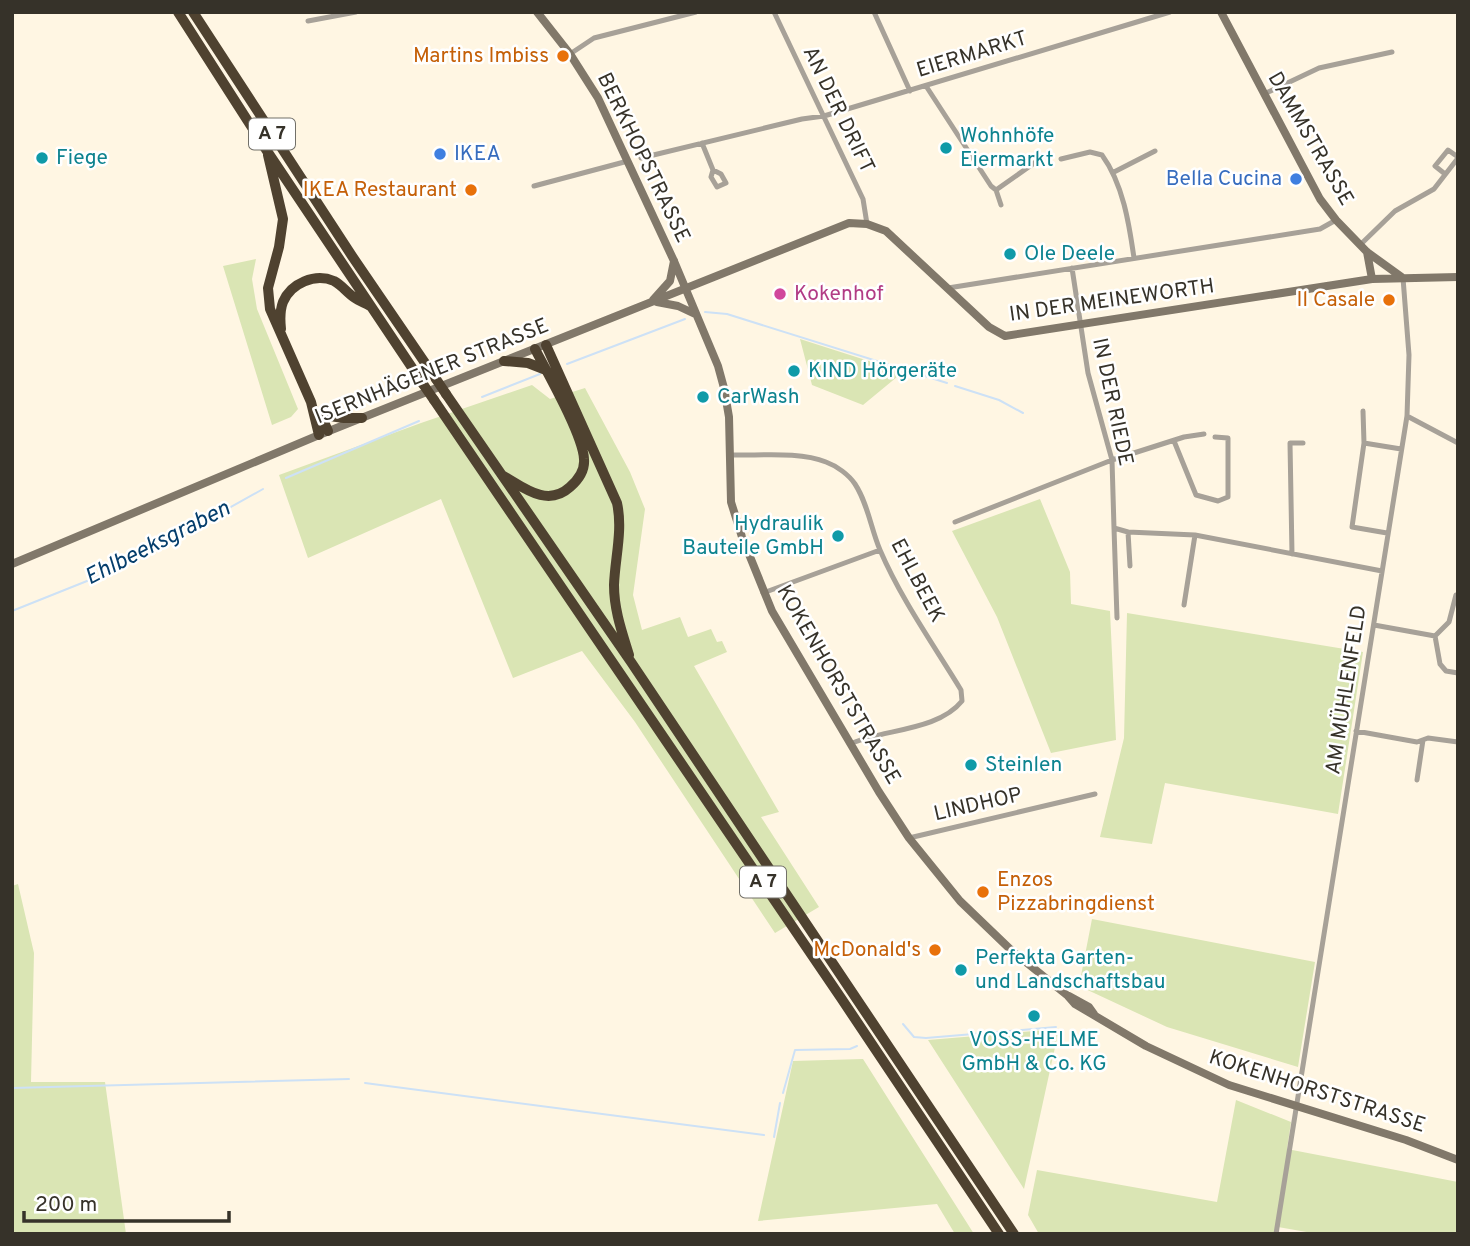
<svg xmlns="http://www.w3.org/2000/svg" width="1470" height="1246" viewBox="0 0 1470 1246" font-family="Overpass,sans-serif">
<style>
.green{fill:#dae5b4}
.lines{fill:none;stroke-linecap:round;stroke-linejoin:round}
.stream{stroke:#cde1f6;stroke-width:2}
.minor{stroke:#a7a198;stroke-width:5}
.secondary{stroke:#81786a;stroke-width:8}
.motorway{stroke:#4f4230;stroke-width:10}
.motorway-bridge{stroke:#4f4230;stroke-width:10}
.food-dot{fill:#e8710a;stroke:#fff;stroke-width:2.5}
.culture-dot{fill:#0f9aa8;stroke:#fff;stroke-width:2.5}
.shop-dot{fill:#3f7fe0;stroke:#fff;stroke-width:2.5}
.hotel-dot{fill:#d1479c;stroke:#fff;stroke-width:2.5}
.labels{text-anchor:middle;dominant-baseline:central;stroke-width:5;stroke-linejoin:round;paint-order:stroke}
.shield{fill:#fff;stroke:#727069;stroke-width:2}
.shield-label{font-size:19px;font-weight:bold;fill:#363229}
.street-label{font-size:21px;fill:#363229;stroke:#fff}
.food-label{font-size:21px;fill:#c56008;stroke:#fff;text-anchor:end}
.culture-label{font-size:21px;fill:#0d838f;stroke:#fff;text-anchor:start}
.shop-label{font-size:21px;fill:#366cbe;stroke:#fff;text-anchor:start}
.hotel-label{font-size:21px;fill:#b23c85;stroke:#fff;text-anchor:start}
.water-label{font-size:23px;font-style:italic;fill:#053e6c;stroke:#fff}
</style>
<rect width="100%" height="100%" fill="#fff6e3"/>
<!-- green -->
<path class="green" d="M 256,259 L 252,279 L 257,309 L 298,409 L 291,417 L 272,425 L 223,266 Z
M 800,339 L 903,372 L 863,405 L 812,385 Z
M 532,385 L 550,399 L 585,388 L 630,472 L 645,509 L 633,595 L 642,630 L 680,617 L 688,637 L 711,629 L 717,642 L 722,641 L 727,652 L 694,666 L 779,812 L 761,817 L 819,907 L 775,933 L 635,722 L 582,651 L 513,678 L 441,499 L 308,558 L 279,475 L 421,423 Z
M 1040,499 L 1070,572 L 1071,604 L 1110,611 L 1116,740 L 1051,753 L 997,617 L 952,531 Z
M 1127,613 L 1363,652 L 1338,814 L 1165,783 L 1152,844 L 1100,837 L 1124,738 Z
M 18,884 L 34,953 L 31,1082 L 105,1082 L 126,1234 L 12,1234 L 12,886 Z
M 1092,919 L 1315,962 L 1298,1067 L 1167,1027 L 1079,986 Z
M 1059,1029 L 1024,1189 L 928,1040 Z
M 863,1059 L 974,1234 L 955,1234 L 937,1204 L 758,1221 L 793,1061 Z
M 1236,1100 L 1291,1122 L 1287,1149 L 1458,1182 L 1458,1234 L 1318,1234 L 1278,1227 L 1276,1234 L 1039,1234 L 1028,1215 L 1037,1170 L 1217,1202 Z"/>
<g class="lines">
<!-- stream -->
<path class="stream" d="M 705,312 L 727,314 L 947,383
M 567,364 L 685,319
M 955,386 L 999,400 L 1023,413
M 482,397 L 540,374
M 286,478 L 419,421
M 12,611 L 127,565 L 263,489
M 903,1024 L 914,1037 L 926,1038 L 1056,1027
M 365,1083 L 764,1135
M 12,1088 L 349,1079
M 783,1093 L 795,1050 L 850,1049 L 857,1046
M 774,1137 L 780,1103"/>
<!-- minor -->
<path class="minor" d="M 774,12 L 863,199 L 867,224
M 874,12 L 910,91
M 308,21 L 356,12
M 570,54 L 594,38 L 696,12
M 926,86 L 991,186 L 996,190 L 1040,159
M 1264,94 L 1319,68 L 1392,52
M 702,143 L 713,170 L 711,177 L 717,187 L 726,183 L 721,174 L 713,170
M 641,158 L 802,119 L 824,116 L 1170,12
M 1061,159 L 1090,152 L 1102,155 C 1123,184 1129,223 1134,258
M 1114,172 L 1155,151
M 1445,174 L 1435,166 L 1448,150 L 1458,157
M 534,186 L 628,161
M 996,190 L 1001,205
M 1360,245 L 1395,211 L 1434,189 L 1458,158
M 1072,268 L 1088,373 L 1112,460 L 1114,528 L 1128,532 L 1130,566
M 948,288 L 1320,229 L 1336,220
M 1363,411 L 1364,443
M 1407,416 L 1458,443
M 1174,441 L 1196,495 L 1218,501 L 1228,497 L 1228,438 L 1215,437
M 729,455 C 758,456 799,451 826,462 C 837,466 849,475 855,484 C 868,504 871,529 880,550 C 901,599 933,644 961,690 L 962,701 C 938,731 883,729 850,744
M 955,522 L 1112,460 L 1184,437 L 1204,434
M 1114,528 L 1117,618
M 1128,532 L 1195,535 L 1382,571
M 1387,533 L 1352,527 L 1364,443 L 1401,449
M 1292,554 L 1290,443 L 1303,443
M 763,593 L 880,550
M 1456,595 L 1449,622 L 1435,636 L 1440,664 L 1446,671 L 1458,673
M 1184,605 L 1195,535
M 1374,625 L 1435,636
M 1356,731 L 1417,742 L 1428,738 L 1458,742
M 1417,780 L 1423,740
M 909,838 L 1095,794
M 1276,1234 L 1407,416 L 1409,355 L 1403,278"/>
<!-- secondary -->
<path class="secondary" d="M 537,12 L 570,54 L 598,98 L 674,261 L 718,366 L 724,388 L 729,417 L 731,502 L 742,537 L 772,611 L 879,792 L 909,838 L 960,901 L 1011,950 L 1068,996 L 1075,1004 L 1146,1046 L 1229,1085 L 1406,1140 L 1458,1160
M 1221,12 L 1320,199 L 1336,220 L 1367,252 L 1403,278
M 1367,252 L 1372,279
M 653,300 L 670,281 L 674,261
M 657,302 L 678,306 L 695,314
M 12,564 L 319,435 L 849,223 L 867,224 L 886,231 L 989,327 L 1005,336 L 1372,279 L 1458,277
M 1069,996 L 1089,1007 L 1094,1014"/>
<!-- motorway -->
<path class="motorway" d="M 178,12 L 267,151 L 423,384
M 193,12 L 352,256 L 436,379
M 268,155 L 283,219 L 279,247 L 268,288 L 270,309 L 311,402 L 319,435
M 281,329 C 280,320 280,310 283,302 C 291,283 315,273 334,281 C 342,285 347,293 355,298 C 359,301 365,303 370,306
M 546,345 L 617,503 C 623,530 615,558 614,585 C 614,610 622,632 629,655
M 504,361 L 528,363 L 546,370
M 446,394 L 631,662 L 1014,1234
M 434,400 L 841,998 L 999,1234
M 320,413 L 328,431
M 322,415 L 344,418 L 362,418
M 502,475 C 523,487 547,508 570,487 C 578,480 585,470 584,459 C 583,435 547,372 535,349"/>
<!-- motorway-bridge -->
<path class="motorway-bridge" d="M 436,379 L 446,394
M 423,384 L 434,400"/>
</g>
<!-- markers -->
<g class="food-dot">
<circle cx="563" cy="56" r="7"/>
<circle cx="471" cy="190" r="7"/>
<circle cx="1389" cy="300" r="7"/>
<circle cx="983" cy="892" r="7"/>
<circle cx="935" cy="950" r="7"/>
</g>
<g class="culture-dot">
<circle cx="946" cy="148" r="7"/>
<circle cx="42" cy="158" r="7"/>
<circle cx="1010" cy="254" r="7"/>
<circle cx="794" cy="371" r="7"/>
<circle cx="703" cy="397" r="7"/>
<circle cx="838" cy="536" r="7"/>
<circle cx="971" cy="765" r="7"/>
<circle cx="961" cy="970" r="7"/>
<circle cx="1034" cy="1016" r="7"/>
</g>
<g class="shop-dot">
<circle cx="440" cy="154" r="7"/>
<circle cx="1296" cy="179" r="7"/>
</g>
<circle class="hotel-dot" cx="780" cy="294" r="7"/>
<g class="labels">
<!-- shield labels -->
<g class="shield">
<rect x="249" y="118.5" width="46" height="31" rx="5"/>
<rect x="740" y="866.5" width="46" height="31" rx="5"/>
</g>
<g class="shield-label">
<text x="272" y="134">A 7</text>
<text x="763" y="882">A 7</text>
</g>
<!-- street labels -->
<g class="street-label">
<text transform="translate(972 55) rotate(-17)">EIERMARKT</text>
<text transform="translate(838 110) rotate(64)">AN DER DRIFT</text>
<text transform="translate(1310 139) rotate(60)">DAMMSTRASSE</text>
<text transform="translate(643 158) rotate(64)">BERKHOPSTRASSE</text>
<text transform="translate(1112 301) rotate(-8)">IN DER MEINEWORTH</text>
<text transform="translate(432 372) rotate(-22)">ISERNHÄGENER STRASSE</text>
<text transform="translate(1112 402) rotate(78)">IN DER RIEDE</text>
<text transform="translate(917 581) rotate(62)">EHLBEEK</text>
<text transform="translate(838 685) rotate(60)">KOKENHORSTSTRASSE</text>
<text transform="translate(1347 690) rotate(-81)">AM MÜHLENFELD</text>
<text transform="translate(978 805) rotate(-13)">LINDHOP</text>
<text transform="translate(1317 1092) rotate(18)">KOKENHORSTSTRASSE</text>
</g>
<!-- food labels -->
<g class="food-label">
<text x="549" y="56">Martins Imbiss</text>
<text x="457" y="190">IKEA Restaurant</text>
<text x="1375" y="300">Il Casale</text>
<text x="997" y="880" text-anchor="start">Enzos<tspan x="997" dy="24">Pizzabringdienst</tspan></text>
<text x="921" y="950">McDonald's</text>
</g>
<!-- culture labels -->
<g class="culture-label">
<text x="960" y="136">Wohnhöfe<tspan x="960" dy="24">Eiermarkt</tspan></text>
<text x="56" y="158">Fiege</text>
<text x="1024" y="254">Ole Deele</text>
<text x="808" y="371">KIND Hörgeräte</text>
<text x="717" y="397">CarWash</text>
<text x="824" y="524" text-anchor="end">Hydraulik<tspan x="824" dy="24">Bauteile GmbH</tspan></text>
<text x="985" y="765">Steinlen</text>
<text x="975" y="958">Perfekta Garten-<tspan x="975" dy="24">und Landschaftsbau</tspan></text>
<text x="1034" y="1040" text-anchor="middle">VOSS-HELME<tspan x="1034" dy="24">GmbH &amp; Co. KG</tspan></text>
</g>
<!-- shop labels -->
<g class="shop-label">
<text x="454" y="154">IKEA</text>
<text x="1282" y="179" text-anchor="end">Bella Cucina</text>
</g>
<!-- hotel labels -->
<g class="hotel-label">
<text x="794" y="294">Kokenhof</text>
</g>
<!-- water labels -->
<g class="water-label">
<text transform="translate(158 544) rotate(-27)">Ehlbeeksgraben</text>
</g>
</g>
<!-- border -->
<rect width="1470" height="1246" fill="none" stroke="#363229" stroke-width="28"/>
<!-- scale -->
<path d="M24 1211v10h205v-10" fill="none" stroke="#363229" stroke-width="3.5"/>
<text x="35" y="1211" font-size="21" fill="#363229" stroke="#ffffff" stroke-width="5" paint-order="stroke">200 m</text>
</svg>
